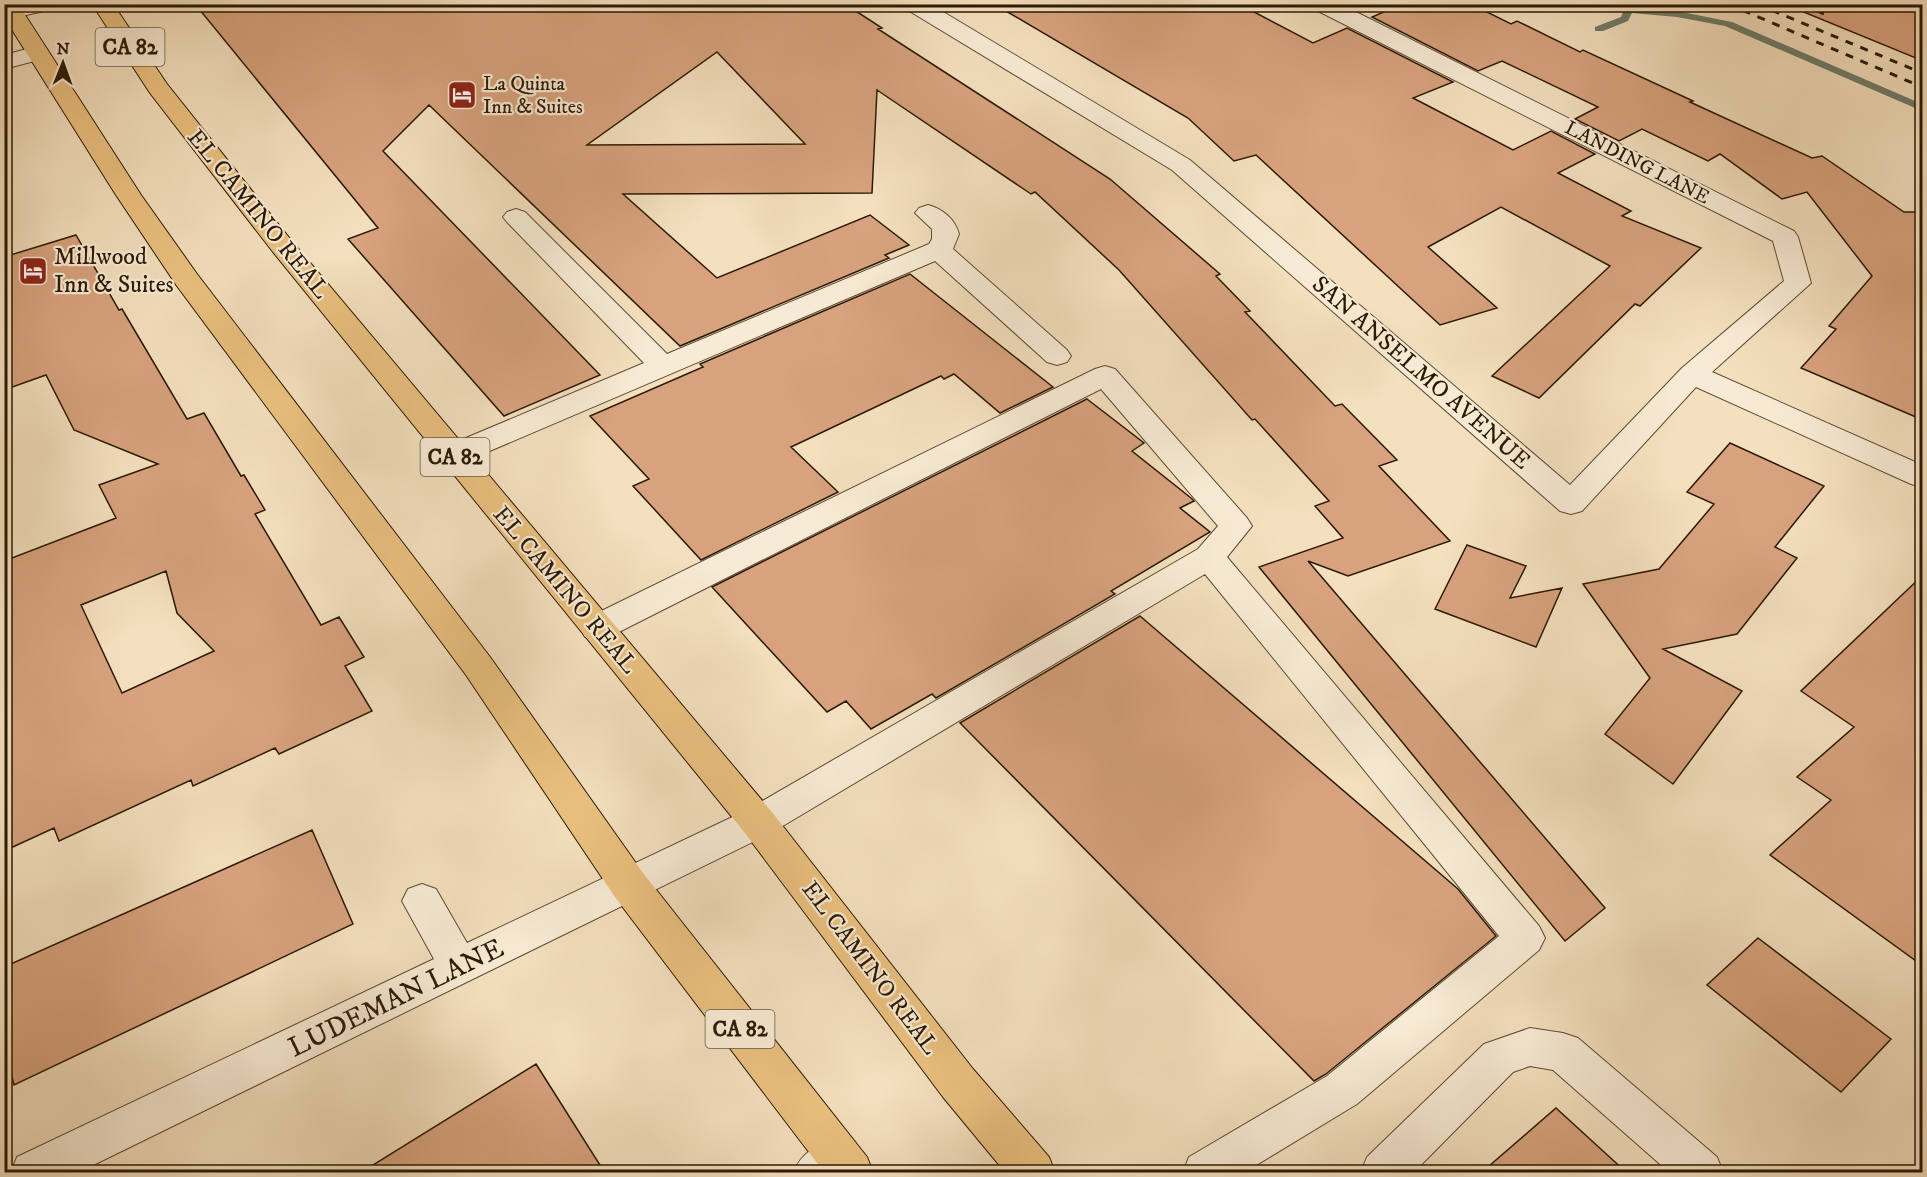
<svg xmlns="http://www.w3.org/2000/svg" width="1927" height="1177" viewBox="0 0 1927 1177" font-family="'IM FELL DW Pica',serif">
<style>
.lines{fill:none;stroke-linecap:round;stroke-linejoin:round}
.stream{fill:#6f7c69;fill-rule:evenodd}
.building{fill:#d7a27d;stroke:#2b1903;stroke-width:1.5;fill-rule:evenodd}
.minor-casing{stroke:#5d4b32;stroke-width:2}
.major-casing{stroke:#2b1903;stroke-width:2}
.minor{fill:#f8ebd5;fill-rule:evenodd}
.major{fill:#eac07f;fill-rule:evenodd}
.rail{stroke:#2b1903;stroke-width:3;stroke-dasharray:8 8;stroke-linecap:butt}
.labels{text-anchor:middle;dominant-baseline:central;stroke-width:4.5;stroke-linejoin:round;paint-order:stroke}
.far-poi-label{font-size:20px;fill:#2b1903;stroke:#f8ebd5;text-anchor:start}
.far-street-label{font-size:20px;fill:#2b1903;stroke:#f8ebd5}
.shield{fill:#f8ebd5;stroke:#685842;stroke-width:1.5}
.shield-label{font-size:22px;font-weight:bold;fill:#2b1903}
.street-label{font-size:24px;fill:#2b1903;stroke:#f8ebd5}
.poi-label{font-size:24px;fill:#2b1903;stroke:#f8ebd5;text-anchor:start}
.near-street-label{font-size:28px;fill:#2b1903;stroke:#f8ebd5}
</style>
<rect width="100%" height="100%" fill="#f4e0be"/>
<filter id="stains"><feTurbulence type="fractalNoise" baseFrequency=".00333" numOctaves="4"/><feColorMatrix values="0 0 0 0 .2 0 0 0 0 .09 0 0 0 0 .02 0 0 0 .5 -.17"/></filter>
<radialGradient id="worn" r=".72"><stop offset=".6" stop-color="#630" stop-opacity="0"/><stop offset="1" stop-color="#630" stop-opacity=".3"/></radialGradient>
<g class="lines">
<!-- stream -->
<path class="stream" d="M 1617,6 L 1677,11 L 1732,22 L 1922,104 L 1922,111 L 1725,26 L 1677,17 L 1632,13 L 1628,21 L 1603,31 L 1595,31 L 1595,27 L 1621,17 L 1623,12 L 1612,9 Z"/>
</g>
<!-- building -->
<path class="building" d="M 195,4 L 845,4 L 882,28 L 878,29 L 1110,179 L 1220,274 L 1216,276 L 1250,311 L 1245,312 L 1335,406 L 1342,404 L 1397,460 L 1379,466 L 1450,541 L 1348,576 L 1308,561 L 1605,908 L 1565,941 L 1259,567 L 1343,538 L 1315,506 L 1329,501 L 1255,419 L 1252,420 L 1119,270 L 1035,192 L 1031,194 L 877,90 L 872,193 L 623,194 L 717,278 L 870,215 L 909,245 L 885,255 L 889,258 L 680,346 L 429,105 L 383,151 L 600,375 L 504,416 L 348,239 L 378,228 ZM 717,52 L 805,144 L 587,145 Z
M 994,4 L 1239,4 L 1313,43 L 1347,28 L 1453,82 L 1413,98 L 1513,150 L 1551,131 L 1595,154 L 1558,173 L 1631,211 L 1622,216 L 1701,248 L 1640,306 L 1635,304 L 1539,398 L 1492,376 L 1610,266 L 1501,207 L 1428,247 L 1497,308 L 1440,325 L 1256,155 L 1234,161 L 1188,118 Z
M 1402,4 L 1471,4 L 1511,24 L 1517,21 L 1580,52 L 1583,50 L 1693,101 L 1690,102 L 1812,158 L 1822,156 L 1904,212 L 1923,212 L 1923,420 L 1801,368 L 1836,329 L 1829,326 L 1872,276 L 1807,192 L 1782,199 L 1720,154 L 1708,161 L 1642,129 L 1619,141 L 1575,119 L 1598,107 L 1502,61 L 1478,71 L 1372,17 Z
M 1789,4 L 1923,4 L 1923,61 L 1789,6 Z
M 76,235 L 119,310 L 122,309 L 187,419 L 204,413 L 241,476 L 244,475 L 265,510 L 255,514 L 321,625 L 339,617 L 364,657 L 345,666 L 372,711 L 279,754 L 275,748 L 193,786 L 191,780 L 59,841 L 54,828 L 4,851 L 4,561 L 116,518 L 99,485 L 158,464 L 74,430 L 46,375 L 4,390 L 4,257 ZM 166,571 L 177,613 L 214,651 L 122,693 L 81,605 Z
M 910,274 L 1053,387 L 1000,413 L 954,374 L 944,379 L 941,376 L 791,447 L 838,492 L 701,560 L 633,486 L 649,479 L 590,416 L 703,367 L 700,364 Z
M 1087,399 L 1144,443 L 1132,451 L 1191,498 L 1194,501 L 1180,508 L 1210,532 L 1111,591 L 1115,594 L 936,698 L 932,694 L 871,729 L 846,701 L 827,712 L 712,587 Z
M 1730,443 L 1824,486 L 1775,547 L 1797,558 L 1737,634 L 1663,649 L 1742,691 L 1673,784 L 1605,734 L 1650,678 L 1583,584 L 1659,569 L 1714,504 L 1687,492 Z
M 1467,545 L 1526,566 L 1510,598 L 1562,588 L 1536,647 L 1435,609 Z
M 1923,575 L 1923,966 L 1770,855 L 1831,800 L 1797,777 L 1854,727 L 1801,691 Z
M 1140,616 L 1458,889 L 1496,936 L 1326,1074 L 1314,1081 L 960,723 Z
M 312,830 L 353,924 L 14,1085 L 4,1046 L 4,967 Z
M 1758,938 L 1891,1039 L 1841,1092 L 1707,985 Z
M 536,1064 L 605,1173 L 360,1173 Z
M 1556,1108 L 1627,1173 L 1481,1173 Z"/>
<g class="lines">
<!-- minor casing -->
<g class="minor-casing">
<path id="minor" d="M 16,4 L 55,4 L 53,9 L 4,20 L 4,7 Z
M 904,4 L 930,4 L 1190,160 L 1570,485 L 1682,368 L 1784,281 L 1773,241 L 1314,9 L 1312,4 L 1340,4 L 1794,231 L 1798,237 L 1811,283 L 1712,372 L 1922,465 L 1922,487 L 1911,484 L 1696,387 L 1582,511 L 1571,514 L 1560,511 L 1172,170 L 906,9 Z
M 38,46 L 46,48 L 49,53 L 46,58 L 4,69 L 4,55 Z
M 928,205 C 943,209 955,219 959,234 L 953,249 L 1067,350 L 1071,356 L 1067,362 L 1057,365 L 1047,362 L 935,261 L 464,462 L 453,465 L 442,462 L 438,455 L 442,448 L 644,363 L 507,222 L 503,217 L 507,212 L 516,209 L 525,212 L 667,354 L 929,244 L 932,239 L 932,229 L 915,213 L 919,208 Z
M 1105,366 L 1115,369 L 1247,518 L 1252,526 L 1227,557 L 1539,926 L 1545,938 L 1539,950 L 1357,1104 L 1245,1172 L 1183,1172 L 1189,1157 L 1327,1076 L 1499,936 L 1205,574 L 771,833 L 79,1172 L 11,1172 L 17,1157 L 434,959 L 402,901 L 408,889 L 422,884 L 436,889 L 467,943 L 745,811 L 1198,549 L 1218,526 L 1101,389 L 609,637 L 597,640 L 585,637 L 580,628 L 585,619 L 1095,369 Z
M 1530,1028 L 1563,1033 L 1578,1038 L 1717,1157 L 1723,1172 L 1669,1172 L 1553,1070 L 1530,1066 L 1513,1072 L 1414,1172 L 1361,1172 L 1367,1157 L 1484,1044 Z
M 839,1136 L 855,1142 L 861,1157 L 855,1172 L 794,1172 C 801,1152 819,1144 839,1136 Z"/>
</g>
<!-- major casing -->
<g class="major-casing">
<path id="major" d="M 4,4 L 18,4 L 141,195 L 197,274 L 490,657 L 643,873 L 867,1157 L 873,1172 L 824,1172 L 615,897 L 466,675 L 177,286 L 116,195 L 4,17 Z
M 92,4 L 113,4 L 167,84 L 291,240 L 771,811 L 973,1069 L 1049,1157 L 1055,1172 L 1005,1172 L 943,1097 L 745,833 L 273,252 L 150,93 Z"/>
</g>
<!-- minor -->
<use href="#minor" class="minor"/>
<!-- major -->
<use href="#major" class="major"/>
<!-- rail -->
<path class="rail" d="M 1728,4 L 1922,87
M 1757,4 L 1922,73
M 1802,4 L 1831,17
M 1830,4 L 1844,10"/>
</g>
<!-- icons -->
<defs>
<g id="hotel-square" transform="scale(1.5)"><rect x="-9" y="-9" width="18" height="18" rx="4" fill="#8f2418" stroke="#f8ebd5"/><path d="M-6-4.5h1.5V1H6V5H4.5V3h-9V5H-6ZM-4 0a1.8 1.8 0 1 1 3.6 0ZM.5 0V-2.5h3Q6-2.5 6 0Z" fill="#fff"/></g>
</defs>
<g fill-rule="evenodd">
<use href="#hotel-square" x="462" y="95"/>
<use href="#hotel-square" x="33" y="271"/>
</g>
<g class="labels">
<!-- far-poi labels -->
<g class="far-poi-label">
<text x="483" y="84">La Quinta<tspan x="483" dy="23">Inn &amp; Suites</tspan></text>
</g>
<!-- far-street labels -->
<g class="far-street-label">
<text transform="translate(1637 163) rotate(27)">LANDING LANE</text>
</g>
<!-- shield labels -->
<g class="shield">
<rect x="95.5" y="28" width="69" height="38" rx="4.5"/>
<rect x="420.5" y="438" width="69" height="38" rx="4.5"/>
<rect x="705.5" y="1010" width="69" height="38" rx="4.5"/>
</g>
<g class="shield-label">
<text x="130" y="47">CA 82</text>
<text x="455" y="457">CA 82</text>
<text x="740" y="1029">CA 82</text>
</g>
<!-- street labels -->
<g class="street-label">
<text transform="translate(258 214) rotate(51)">EL CAMINO REAL</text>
<text transform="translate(1421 373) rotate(41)">SAN ANSELMO AVENUE</text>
<text transform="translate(565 590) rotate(50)">EL CAMINO REAL</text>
<text transform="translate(870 968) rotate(53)">EL CAMINO REAL</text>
</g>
<!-- poi labels -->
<g class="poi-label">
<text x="54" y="257">Millwood<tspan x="54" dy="28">Inn &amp; Suites</tspan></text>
</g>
<!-- near-street labels -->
<g class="near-street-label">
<text transform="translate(396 998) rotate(-26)">LUDEMAN LANE</text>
</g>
</g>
<!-- margin -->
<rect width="1927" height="1177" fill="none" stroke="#f4e0be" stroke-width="24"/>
<rect x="6" y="6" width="1915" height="1165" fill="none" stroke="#2b1903" stroke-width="3"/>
<rect x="12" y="12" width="1903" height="1153" fill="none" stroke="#2b1903" stroke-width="1.5"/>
<!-- north arrow -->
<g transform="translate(63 63) rotate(1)" stroke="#f8ebd5" stroke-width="4.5" paint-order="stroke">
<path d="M0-4.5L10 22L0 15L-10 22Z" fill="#2b1903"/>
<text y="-9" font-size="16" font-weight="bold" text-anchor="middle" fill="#2b1903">N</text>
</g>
<rect width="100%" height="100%" filter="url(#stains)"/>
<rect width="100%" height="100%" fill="url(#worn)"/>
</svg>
